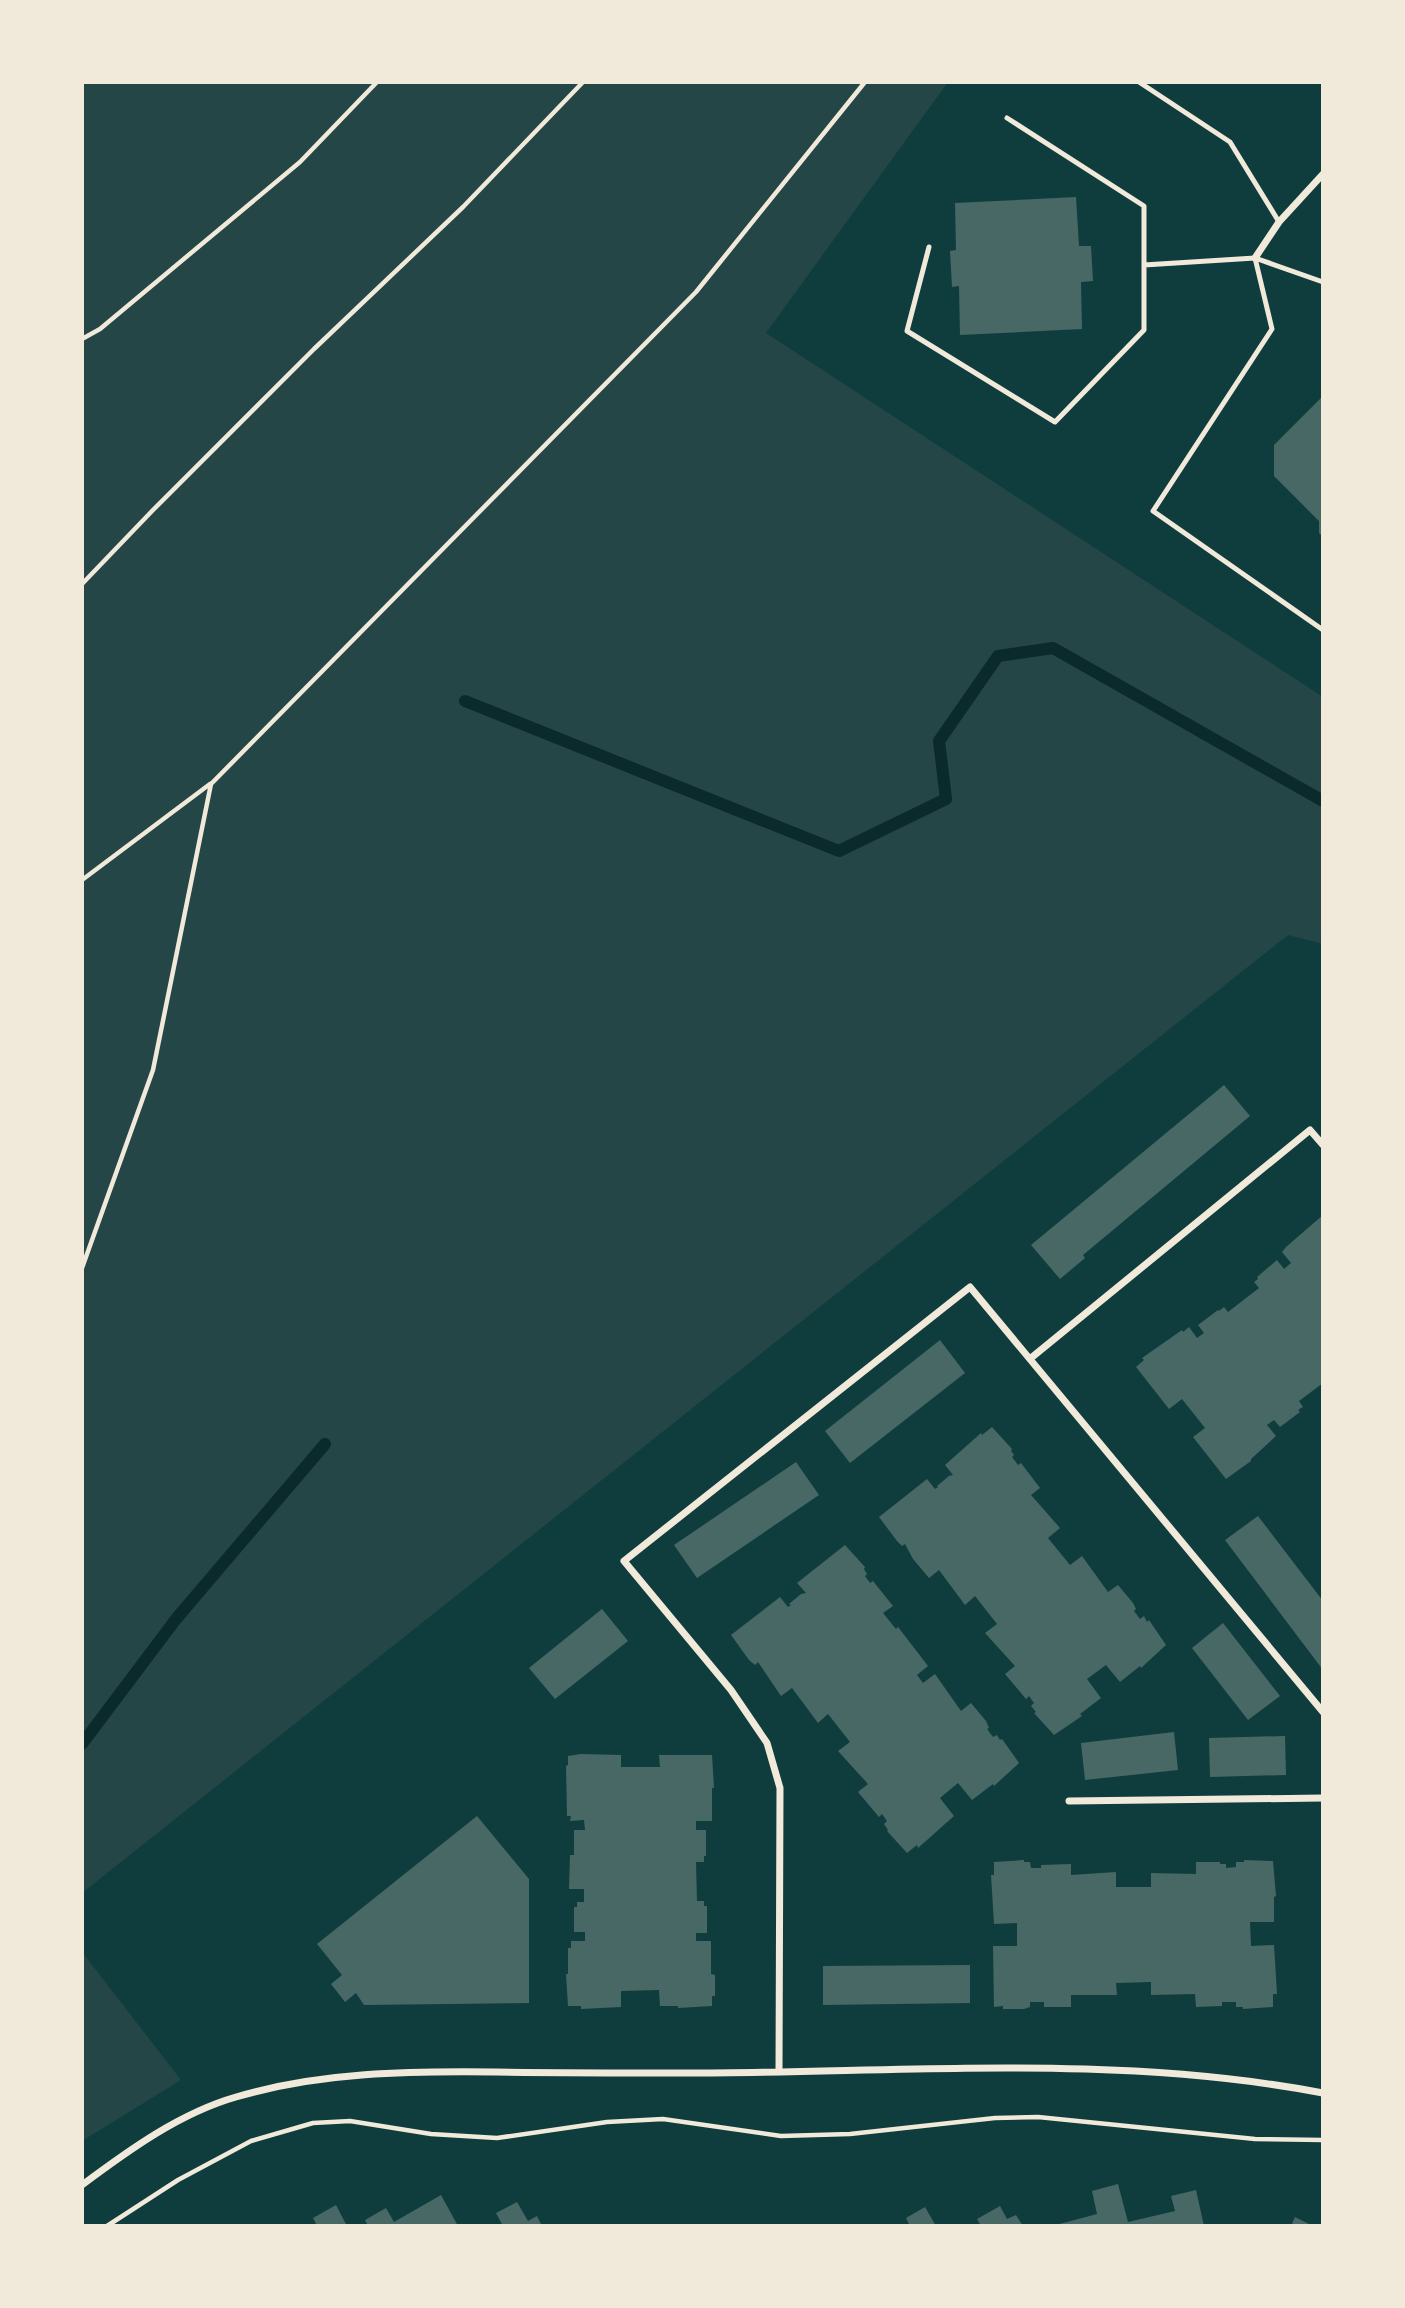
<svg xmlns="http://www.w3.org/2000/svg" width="1405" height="2308" viewBox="0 0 1405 2308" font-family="'Crimson Pro',serif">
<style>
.green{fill:#244646}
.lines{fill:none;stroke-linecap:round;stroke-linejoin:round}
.stream{stroke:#0a2a2b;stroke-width:12}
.building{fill:#486865}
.path{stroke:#f1e9da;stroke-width:4.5}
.service{stroke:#f1e9da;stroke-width:5}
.minor{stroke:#f1e9da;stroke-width:7}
</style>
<rect width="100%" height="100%" fill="#0f3d3e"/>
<!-- green -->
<path class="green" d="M 82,82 L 948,82 L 766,333 L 1323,697 L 1323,944 L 1288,935 L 82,1893 Z
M 82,1952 L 181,2080 L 82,2141 Z"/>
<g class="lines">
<!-- stream -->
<path class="stream" d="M 465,701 L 839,851 L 946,799 L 939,741 L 998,656 L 1053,648 L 1323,801
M 82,1744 L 176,1619 L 325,1444"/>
</g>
<!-- building -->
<path class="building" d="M 1076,197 L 1079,246 L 1091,246 L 1093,281 L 1081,282 L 1082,329 L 960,335 L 959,286 L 952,287 L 950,251 L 956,250 L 955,203 Z
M 1323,396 L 1323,537 L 1319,533 L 1319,521 L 1274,476 L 1274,445 Z
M 1224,1085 L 1250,1116 L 1083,1255 L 1085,1258 L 1060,1279 L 1031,1245 Z
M 1323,1215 L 1323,1383 L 1299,1401 L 1303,1407 L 1298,1410 L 1300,1412 L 1280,1427 L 1274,1420 L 1267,1425 L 1276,1436 L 1251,1459 L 1251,1461 L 1226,1479 L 1193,1437 L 1205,1428 L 1182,1399 L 1169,1409 L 1136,1367 L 1144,1360 L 1142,1358 L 1182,1330 L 1183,1332 L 1189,1327 L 1197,1338 L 1204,1333 L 1198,1325 L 1218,1310 L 1219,1311 L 1224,1307 L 1228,1312 L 1259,1288 L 1254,1282 L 1258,1279 L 1257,1277 L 1277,1260 L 1284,1269 L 1291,1263 L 1282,1252 L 1286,1247 Z
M 940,1340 L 965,1373 L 850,1463 L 825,1431 Z
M 992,1427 L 1012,1449 L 1011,1451 L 1014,1455 L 1012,1457 L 1018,1465 L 1021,1463 L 1040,1488 L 1031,1495 L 1060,1528 L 1048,1538 L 1070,1565 L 1082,1556 L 1108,1592 L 1118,1585 L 1133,1603 L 1136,1609 L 1134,1611 L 1140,1619 L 1144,1616 L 1147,1622 L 1149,1620 L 1166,1645 L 1141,1668 L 1140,1666 L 1120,1682 L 1106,1665 L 1087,1679 L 1101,1698 L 1080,1714 L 1082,1716 L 1054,1735 L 1034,1713 L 1036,1712 L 1031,1706 L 1034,1703 L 1029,1696 L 1026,1699 L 1005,1674 L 1015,1666 L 985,1633 L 997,1624 L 975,1596 L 965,1605 L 939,1570 L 929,1578 L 913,1559 L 905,1544 L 902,1546 L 897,1541 L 879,1517 L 927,1479 L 935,1489 L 938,1487 L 937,1486 L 949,1476 L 953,1475 L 945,1465 L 981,1433 L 982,1435 Z
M 796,1462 L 819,1495 L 697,1578 L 674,1545 Z
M 1258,1516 L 1323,1601 L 1323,1670 L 1225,1540 Z
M 845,1545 L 865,1567 L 864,1569 L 867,1574 L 865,1576 L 870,1583 L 873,1581 L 893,1606 L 883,1613 L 896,1629 L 898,1627 L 928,1666 L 917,1675 L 923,1683 L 935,1674 L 961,1711 L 971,1703 L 986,1721 L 989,1728 L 987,1729 L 993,1737 L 997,1735 L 1000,1740 L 1002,1739 L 1019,1763 L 994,1786 L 993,1784 L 972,1800 L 958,1783 L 940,1798 L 954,1816 L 918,1848 L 917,1845 L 907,1853 L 887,1831 L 888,1830 L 884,1824 L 887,1821 L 882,1814 L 879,1817 L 858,1792 L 868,1784 L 838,1751 L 850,1742 L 828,1714 L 818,1723 L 792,1688 L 781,1696 L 758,1662 L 755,1665 L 749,1660 L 731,1635 L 780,1597 L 788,1607 L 791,1605 L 789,1604 L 801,1594 L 806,1593 L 797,1583 Z
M 602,1609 L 628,1641 L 555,1699 L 529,1668 Z
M 1223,1623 L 1280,1696 L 1248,1720 L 1192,1648 Z
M 1174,1732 L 1178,1770 L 1085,1780 L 1081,1743 Z
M 1285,1736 L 1286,1775 L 1210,1777 L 1209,1738 Z
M 581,1754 L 621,1755 L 621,1767 L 660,1767 L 659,1755 L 712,1755 L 714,1788 L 712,1788 L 712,1821 L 696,1821 L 696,1830 L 706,1830 L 706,1856 L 704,1856 L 704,1862 L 696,1862 L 697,1901 L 704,1901 L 704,1906 L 707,1906 L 707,1933 L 696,1933 L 696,1941 L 711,1941 L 711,1974 L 715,1975 L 715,1996 L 712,1996 L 712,2006 L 678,2008 L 678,2006 L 660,2006 L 659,1990 L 621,1991 L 621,2007 L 581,2009 L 581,2006 L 568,2006 L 566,1974 L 568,1974 L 568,1948 L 571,1948 L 571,1941 L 585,1941 L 585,1932 L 574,1932 L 574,1907 L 577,1907 L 577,1902 L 584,1902 L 584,1889 L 569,1889 L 570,1855 L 574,1855 L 574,1830 L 585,1830 L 584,1820 L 570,1821 L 571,1816 L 567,1816 L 566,1766 L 568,1765 L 568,1756 Z
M 477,1816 L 529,1879 L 529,2003 L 364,2005 L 356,1993 L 345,2002 L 331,1984 L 342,1975 L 317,1944 Z
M 1024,1860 L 1024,1862 L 1030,1862 L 1031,1868 L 1041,1868 L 1041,1865 L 1071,1864 L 1071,1875 L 1116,1872 L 1116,1887 L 1151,1887 L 1151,1873 L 1196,1874 L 1196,1862 L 1220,1862 L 1220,1864 L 1226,1864 L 1226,1868 L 1236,1867 L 1236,1862 L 1244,1862 L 1244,1860 L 1273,1861 L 1276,1896 L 1274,1897 L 1274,1922 L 1250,1922 L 1251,1946 L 1274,1945 L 1277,1994 L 1273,1994 L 1273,2007 L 1243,2009 L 1243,2007 L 1236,2007 L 1236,2002 L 1222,2002 L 1222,2006 L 1196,2007 L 1195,1994 L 1151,1995 L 1151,1982 L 1116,1983 L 1117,1995 L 1071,1995 L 1071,2007 L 1044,2007 L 1044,2002 L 1030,2002 L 1030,2007 L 1024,2009 L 1003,2009 L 1003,2006 L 994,2007 L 993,1946 L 1017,1946 L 1017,1923 L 994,1924 L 991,1875 L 994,1875 L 994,1862 Z
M 970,1965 L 970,2003 L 823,2005 L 823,1966 Z
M 1118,2184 L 1128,2222 L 1175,2211 L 1171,2196 L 1196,2190 L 1204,2226 L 1052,2226 L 1097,2214 L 1092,2191 Z
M 441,2195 L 458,2226 L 368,2226 L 365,2220 L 386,2208 L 394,2222 Z
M 517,2202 L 528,2221 L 537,2216 L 542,2226 L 503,2226 L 496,2213 Z
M 336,2205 L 347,2226 L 317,2226 L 313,2218 Z
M 1000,2206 L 1007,2219 L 1016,2215 L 1023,2226 L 981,2226 L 977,2219 Z
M 925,2207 L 936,2226 L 910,2226 L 906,2218 Z
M 1295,2217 L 1313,2226 L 1291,2226 Z"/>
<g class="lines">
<!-- path -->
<path class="path" d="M 82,339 L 100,329 L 300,162 L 377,82
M 82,584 L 153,510 L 314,349 L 463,207 L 583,82
M 82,880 L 210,784
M 82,1268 L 153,1070 L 211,784 L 696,292 L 865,82
M 107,2226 L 178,2180 L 251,2141 L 313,2123 L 350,2121 L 431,2134 L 497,2138 L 607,2122 L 663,2119 L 781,2136 L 850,2134 L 995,2118 L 1038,2117 L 1255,2139 L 1323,2140"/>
<!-- service -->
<path class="service" d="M 1139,82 L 1230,142 L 1279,222
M 929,247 L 907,331 L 1055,422 L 1144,330 L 1144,206 L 1007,118
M 1255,258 L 1272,329 L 1153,511 L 1323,630
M 1144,265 L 1255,258 L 1323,282"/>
<!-- minor -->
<path class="minor" d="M 1255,258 L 1279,222 L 1323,174
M 1031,1358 L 1310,1130 L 1323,1145
M 1069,1801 L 1323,1798
M 779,2072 L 780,1788 L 767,1743 L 731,1690 L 624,1561 L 970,1287 L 1323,1712
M 82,2185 C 129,2150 180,2113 236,2097 C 320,2072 409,2071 495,2072 C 559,2073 623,2073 687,2073 C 898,2073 1114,2053 1323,2093"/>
</g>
<!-- border -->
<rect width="1405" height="2308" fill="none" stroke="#f1e9da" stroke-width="168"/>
</svg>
